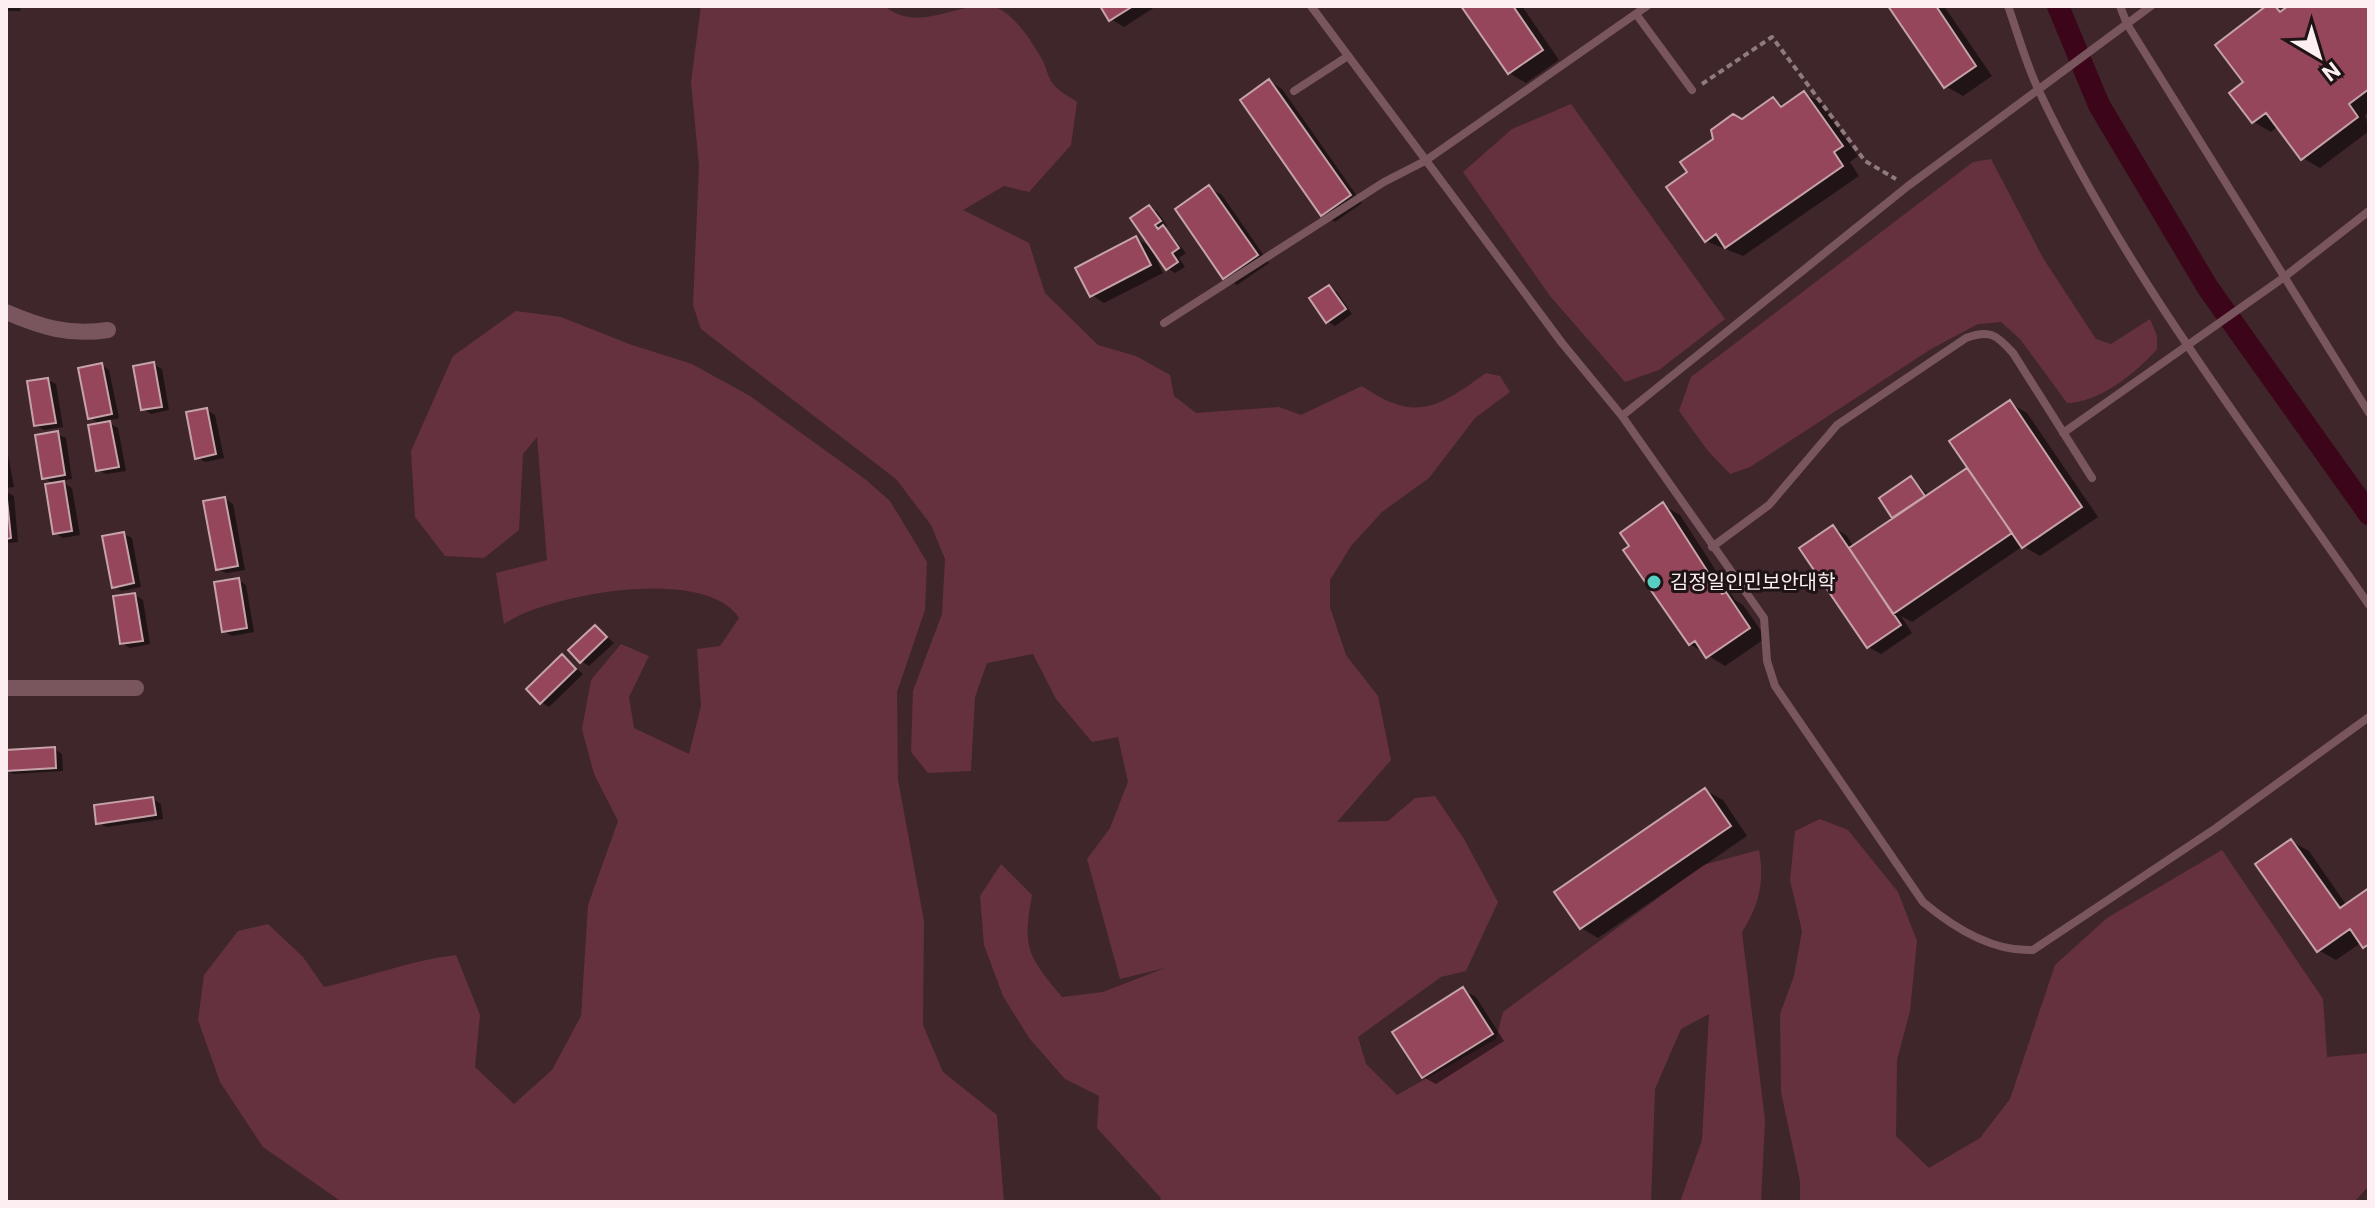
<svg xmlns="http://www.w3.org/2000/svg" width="2375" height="1208" viewBox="0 0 2375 1208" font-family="Roboto,'Noto Sans KR',sans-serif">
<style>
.green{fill:#66313e}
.shadow{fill:#0007}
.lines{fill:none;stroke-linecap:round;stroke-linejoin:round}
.canal{stroke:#3d0519;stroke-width:22}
.building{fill:#95465a;stroke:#c5a3a9;stroke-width:2}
.path{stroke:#8f7a7e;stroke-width:4;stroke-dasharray:6 4;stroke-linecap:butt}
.service{stroke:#79565d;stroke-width:8}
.minor{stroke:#79565d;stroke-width:16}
.poi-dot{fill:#57cec2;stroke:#1e1315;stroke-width:3}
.labels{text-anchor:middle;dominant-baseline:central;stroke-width:6;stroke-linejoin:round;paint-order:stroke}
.poi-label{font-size:20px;fill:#fdeef1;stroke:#1e1315;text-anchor:start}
</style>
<rect width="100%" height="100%" fill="#3f262b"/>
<!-- green -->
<path class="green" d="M 701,6 L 884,6 C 921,35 956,0 995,7 C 1013,13 1031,40 1040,56 C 1046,64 1047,76 1053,84 C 1058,91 1070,97 1077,102 L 1071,145 L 1029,192 L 1004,186 L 963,210 L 1029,243 L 1045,293 L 1098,345 L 1136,356 L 1170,375 L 1174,396 L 1196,413 L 1279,407 L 1301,415 L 1362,386 C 1416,423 1437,408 1486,373 L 1500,376 L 1510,392 L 1475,418 L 1429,478 L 1382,512 L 1351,546 L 1330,580 L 1330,607 L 1346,655 L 1378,696 L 1391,760 L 1337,822 L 1388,821 L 1415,798 L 1435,796 L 1464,839 L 1498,902 L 1466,971 L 1441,977 L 1358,1037 L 1366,1064 L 1397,1095 L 1496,1039 L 1503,1012 L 1703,865 L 1759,850 C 1765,882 1759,905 1742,932 L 1765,1120 L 1761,1202 L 1680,1202 L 1702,1140 L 1709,1014 L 1681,1029 L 1655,1089 L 1651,1202 L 1159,1202 L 1161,1198 L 1097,1128 L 1099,1096 L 1065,1079 L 1029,1038 L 1003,996 L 984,945 L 980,896 L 1001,864 L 1032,895 C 1022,949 1028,956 1062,997 L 1103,992 L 1165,968 L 1120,979 L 1087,859 L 1110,828 L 1128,782 L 1118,737 L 1092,742 L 1056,699 L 1033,654 L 987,663 L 975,697 L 971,771 L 928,773 L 911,752 L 913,691 L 942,614 L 945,559 L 931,525 L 896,479 L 701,329 L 693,305 L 699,166 L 691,82 Z
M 1571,104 L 1725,319 L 1659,370 L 1625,382 L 1550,296 L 1463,172 L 1512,129 Z
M 1991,159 L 2043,258 L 2096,339 L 2111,344 L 2150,319 L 2157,336 L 2157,349 C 2137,372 2099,403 2067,403 L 2020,339 L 2001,322 L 1978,324 L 1931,349 L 1750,467 L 1730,474 L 1708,451 L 1679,411 L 1691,377 L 1973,162 Z
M 516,311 L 561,317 L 629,344 L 692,364 L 750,396 L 865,479 L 890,501 L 927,562 L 925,610 L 897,692 L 898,780 L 924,921 L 923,1025 L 943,1072 L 997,1115 L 1004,1202 L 342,1202 L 263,1147 L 220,1082 L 198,1020 L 204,975 L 238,931 L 268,924 L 303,957 L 324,987 C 369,977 411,960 456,955 L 480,1015 L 475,1067 L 514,1104 L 552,1070 L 581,1016 L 588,905 L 618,821 L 594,774 L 582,729 L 591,680 L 621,644 L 649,656 L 629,697 L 634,728 L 689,754 L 701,706 L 697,649 L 720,646 L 739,618 C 705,565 548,594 504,624 L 496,573 L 547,560 L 537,437 L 523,454 L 519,530 L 484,558 L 445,556 L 415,517 L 411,451 L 453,356 Z
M 1820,819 L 1848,830 L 1898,892 L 1917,941 L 1910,1011 L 1897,1060 L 1896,1136 L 1929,1168 L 1980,1138 L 2010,1099 L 2055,965 L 2107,918 L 2222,850 L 2323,999 L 2327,1057 L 2369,1053 L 2369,1186 L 2354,1202 L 1800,1202 L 1800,1181 L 1781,1092 L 1780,1014 L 1794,976 L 1802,931 L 1790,880 L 1795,831 Z"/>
<!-- shadow -->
<path class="shadow" d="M 6,6 L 21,6 L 20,11 L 6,11 Z
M 1103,6 L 1155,6 L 1155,7 L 1124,27 L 1111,19 Z
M 1464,6 L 1522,6 L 1559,60 L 1526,83 L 1509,73 Z
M 1891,6 L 1944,6 L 1992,76 L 1963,96 L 1945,86 Z
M 2269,6 L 2284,11 L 2291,6 L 2369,6 L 2369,112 L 2365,115 L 2369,131 L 2320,168 L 2303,158 L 2278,126 L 2271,132 L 2254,122 L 2246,83 Z
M 1269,81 L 1282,89 L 1362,203 L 1335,222 L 1323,214 Z
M 1804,93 L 1821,103 L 1858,156 L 1850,162 L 1859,176 L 1743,256 L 1706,241 L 1690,173 L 1742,121 L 1773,99 L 1785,106 Z
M 1209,188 L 1222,195 L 1269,263 L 1237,285 L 1225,278 Z
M 1149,207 L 1158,212 L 1167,226 L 1165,228 L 1186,253 L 1179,258 L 1185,267 L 1175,273 L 1167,268 Z
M 1136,238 L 1151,247 L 1163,273 L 1104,303 L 1092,295 Z
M 1329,287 L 1337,292 L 1352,314 L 1335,326 L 1327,321 Z
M 153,364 L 162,369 L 169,410 L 151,414 L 143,409 Z
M 101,365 L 109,370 L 119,418 L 106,421 L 118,428 L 126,471 L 106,474 L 98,470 L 102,425 L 90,418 Z
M 48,380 L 56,384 L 63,427 L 44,430 L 36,425 Z
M 2010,403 L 2027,413 L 2098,517 L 2040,556 L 2023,546 L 1912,622 L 1901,616 L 1912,633 L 1881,654 L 1868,647 L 1833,527 L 1846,535 L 1854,547 L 1896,518 L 1912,478 L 1929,496 L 1970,468 Z
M 207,410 L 215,415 L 224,458 L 205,462 L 197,457 Z
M 57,434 L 66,438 L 72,479 L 61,481 L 72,488 L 80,535 L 63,538 L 55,533 L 55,484 L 44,478 Z
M 6,444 L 14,487 L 6,488 Z
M 6,492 L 14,496 L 18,542 L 6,543 Z
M 225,499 L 233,504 L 245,570 L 226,573 L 218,569 Z
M 1663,505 L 1680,515 L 1735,600 L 1743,605 L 1766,638 L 1725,666 L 1690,644 Z
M 124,534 L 132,538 L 141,587 L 122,591 L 114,586 Z
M 238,580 L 246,585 L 254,632 L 232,636 L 223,631 Z
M 135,595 L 143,600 L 150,644 L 130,648 L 122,643 Z
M 596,627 L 614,643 L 589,666 L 581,661 Z
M 563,657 L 583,674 L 549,707 L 541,702 Z
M 54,749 L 62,754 L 63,771 L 13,774 L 6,770 L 6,752 Z
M 1705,790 L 1723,800 L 1747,836 L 1598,938 L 1581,928 Z
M 153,799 L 161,804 L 163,819 L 106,827 L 98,822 Z
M 2291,841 L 2309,851 L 2347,906 L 2369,890 L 2369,949 L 2362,942 L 2336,960 L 2318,950 Z
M 1463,990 L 1476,997 L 1504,1041 L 1436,1084 L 1423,1077 Z"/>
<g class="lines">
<!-- canal -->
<path class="canal" d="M 2058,6 L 2099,105 L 2208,288 L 2369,514"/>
</g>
<!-- building -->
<path class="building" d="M 1100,6 L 1133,6 L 1109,21 Z
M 1461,6 L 1513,6 L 1543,50 L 1508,74 Z
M 1888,6 L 1936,6 L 1976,66 L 1944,88 Z
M 2266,6 L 2275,6 L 2280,12 L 2288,6 L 2369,6 L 2369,89 L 2349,104 L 2358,117 L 2301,160 L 2266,113 L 2252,123 L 2229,93 L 2243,82 L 2215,45 Z
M 1269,79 L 1351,195 L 1321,216 L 1240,100 Z
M 1804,91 L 1843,146 L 1834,152 L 1843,166 L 1725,248 L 1716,234 L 1705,242 L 1666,187 L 1687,172 L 1680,162 L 1713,139 L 1711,130 L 1733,114 L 1742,119 L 1773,97 L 1781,107 Z
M 1209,185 L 1258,255 L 1223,279 L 1175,209 Z
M 1149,205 L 1161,221 L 1155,225 L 1158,229 L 1163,225 L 1179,248 L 1172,253 L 1178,262 L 1166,270 L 1130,218 Z
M 1136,236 L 1151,265 L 1090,297 L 1075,268 Z
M 1329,285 L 1346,309 L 1326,323 L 1309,298 Z
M 154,362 L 162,407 L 141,410 L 133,366 Z
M 102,363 L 112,414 L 88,419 L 78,368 Z
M 48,378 L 56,423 L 34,426 L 27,381 Z
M 2010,400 L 2082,507 L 2022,548 L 1949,441 Z
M 207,408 L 216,454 L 195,459 L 186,412 Z
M 110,421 L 119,467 L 96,471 L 88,425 Z
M 58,431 L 65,475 L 42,479 L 35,435 Z
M 1967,468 L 2012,533 L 1893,614 L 1849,548 Z
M 1911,476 L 1925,496 L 1892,518 L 1879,498 Z
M 64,481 L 72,531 L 53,534 L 45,484 Z
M 6,490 L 11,538 L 6,539 Z
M 225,497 L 238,566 L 216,570 L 203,501 Z
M 1663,502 L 1722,594 L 1726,592 L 1750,628 L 1706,658 L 1695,641 L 1689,645 L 1623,550 L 1629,546 L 1620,533 Z
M 1833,525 L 1901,625 L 1867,648 L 1799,548 Z
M 124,532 L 134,583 L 112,588 L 102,536 Z
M 239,578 L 247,628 L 222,632 L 214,582 Z
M 135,593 L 143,641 L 120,644 L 113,596 Z
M 595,625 L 607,637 L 580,663 L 568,650 Z
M 562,654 L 576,669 L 540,704 L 526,689 Z
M 55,747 L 56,768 L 6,771 L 6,750 Z
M 1705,788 L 1731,826 L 1580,929 L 1554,892 Z
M 153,797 L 156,815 L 96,824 L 94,805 Z
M 2291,839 L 2340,908 L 2369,888 L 2369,944 L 2363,948 L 2350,929 L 2317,952 L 2255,864 Z
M 1463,987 L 1493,1034 L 1422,1078 L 1392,1032 Z"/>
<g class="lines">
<!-- path -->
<path class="path" d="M 1702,84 L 1772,37 L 1865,161 L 1896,179"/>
<!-- service -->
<path class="service" d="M 1311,6 L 1562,343 L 1622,416 L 1764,618 L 1767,661 L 1775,686 L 1923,902 C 1954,928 1994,952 2033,950 L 2216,828 L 2369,717
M 2008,6 C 2018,34 2026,64 2039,91 C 2126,275 2254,438 2369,605
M 2120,6 L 2127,24 L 2369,413
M 1636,14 L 1692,90
M 1294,91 L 1348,56
M 1164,323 L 1384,182 L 1425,161 L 1647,6
M 1622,416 L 1908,186 L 2151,6
M 2063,433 L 2283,278 L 2369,211
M 1712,547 L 1769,505 L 1837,425 L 1966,338 C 1990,329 1997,335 2013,353 L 2092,478"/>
<!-- minor -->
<path class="minor" d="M 6,312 C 41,327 69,336 108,330
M 6,688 L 136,688"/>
</g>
<!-- markers -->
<circle class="poi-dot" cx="1654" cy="582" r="8"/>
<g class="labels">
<!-- poi labels -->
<g class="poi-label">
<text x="1670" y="582">김정일인민보안대학</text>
</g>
</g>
<!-- border -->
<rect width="2375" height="1208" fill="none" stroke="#fdeef1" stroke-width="16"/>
<!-- north arrow -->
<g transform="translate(2319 56) rotate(142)" stroke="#1e1315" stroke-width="6" paint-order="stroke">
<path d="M0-6L14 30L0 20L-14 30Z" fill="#fdeef1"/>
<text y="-12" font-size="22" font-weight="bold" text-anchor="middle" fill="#fdeef1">N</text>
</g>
</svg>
